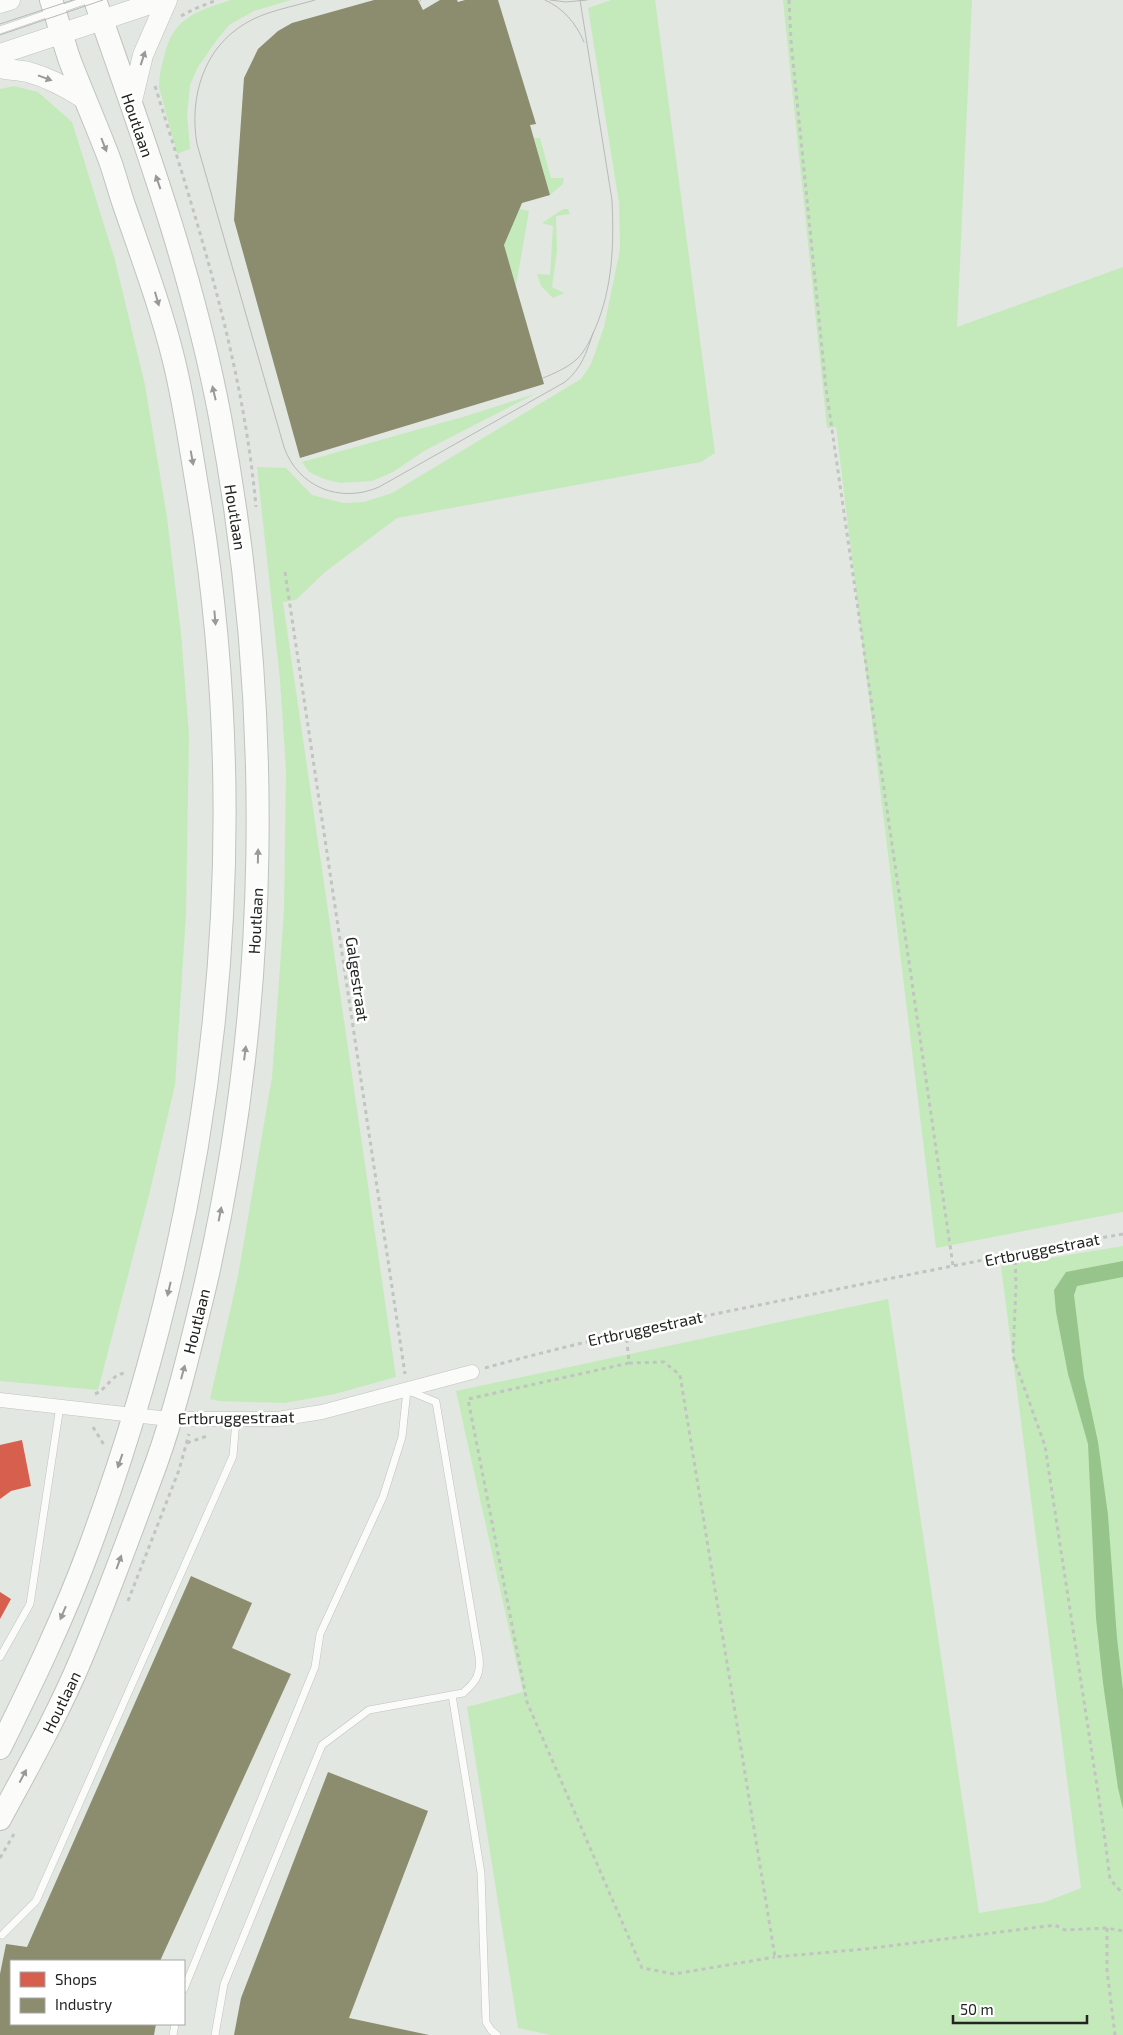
<svg xmlns="http://www.w3.org/2000/svg" width="1123" height="2035" viewBox="0 0 1123 2035" font-family="'Exo 2',sans-serif">
<style>
.green{fill:#c4eabb}
.water{fill:#96c48a}
.shops{fill:#d6604d}
.industry{fill:#8c8c6e}
.lines{fill:none;stroke-linecap:round;stroke-linejoin:round}
.lane-casing{stroke:#bfc3be;stroke-width:8}
.street-casing{stroke:#bfc3be;stroke-width:15}
.secondary-casing{stroke:#bfc3be;stroke-width:21}
.primary-casing{stroke:#bfc3be;stroke-width:24}
.path{stroke:#c2c4c2;stroke-width:3;stroke-dasharray:4 4;stroke-linecap:butt}
.lane{stroke:#fbfbfa;stroke-width:7}
.street{stroke:#fbfbfa;stroke-width:14}
.secondary{stroke:#fbfbfa;stroke-width:20}
.primary{stroke:#fbfbfa;stroke-width:22}
.tram{stroke:#b8b9b8;stroke-width:1}
.oneway{fill:#999a98}
.labels{text-anchor:middle;dominant-baseline:central;stroke-width:5;stroke-linejoin:round;paint-order:stroke}
.street-label{font-size:16px;fill:#212420;stroke:#fff}
</style>
<rect width="100%" height="100%" fill="#e2e7e1"/>
<!-- green -->
<path class="green" d="M 231,0 L 291,0 L 254,11 L 229,25 L 216,41 L 198,67 L 190,85 L 187,115 L 190,149 L 177,154 L 159,87 C 159,76 161,67 164,57 C 173,17 197,11 231,0 Z
M 611,0 L 655,0 L 715,453 L 701,462 L 397,518 L 325,572 L 296,600 L 283,602 L 396,1377 L 335,1394 L 284,1403 L 219,1401 L 210,1399 L 238,1276 L 272,1077 L 284,911 L 286,769 L 280,680 L 257,467 L 286,468 L 312,495 L 343,503 L 364,502 L 392,493 L 581,379 L 591,364 L 604,327 L 620,249 L 619,203 L 588,8 Z
M 783,0 L 972,0 L 957,327 L 1123,267 L 1123,1212 L 936,1248 L 836,427 L 827,428 Z
M 14,86 L 38,92 L 72,122 L 115,260 L 145,385 L 167,517 L 181,634 L 189,734 L 186,914 L 175,1085 L 149,1195 L 98,1390 L 0,1381 L 0,89 Z
M 534,138 L 540,138 L 551,178 L 564,178 L 563,184 L 550,195 Z
M 519,209 L 529,211 L 516,286 L 504,245 Z
M 563,209 L 568,209 L 570,214 L 556,216 L 557,251 L 552,287 L 564,293 L 553,298 L 541,286 L 537,274 L 550,275 L 553,226 L 542,223 Z
M 535,394 L 424,451 L 393,472 L 372,481 L 340,483 L 324,479 L 309,472 L 302,462 L 466,416 Z
M 1123,1246 L 1123,2035 L 551,2035 L 518,2028 L 467,1707 L 523,1692 L 456,1391 L 888,1299 L 979,1913 L 1045,1902 L 1081,1888 L 1001,1266 Z"/>
<!-- water -->
<path class="water" d="M 1123,1261 L 1123,1277 L 1077,1286 L 1074,1295 L 1084,1377 L 1098,1442 L 1108,1515 L 1117,1638 L 1123,1690 L 1123,1809 L 1118,1788 L 1103,1683 L 1096,1618 L 1088,1444 L 1068,1374 L 1056,1312 L 1054,1290 L 1066,1272 Z"/>
<!-- shops -->
<path class="shops" d="M 22,1440 L 31,1486 L 11,1491 L 0,1499 L 0,1445 Z
M 0,1592 L 11,1599 L 0,1619 Z"/>
<!-- industry -->
<path class="industry" d="M 374,0 L 418,0 L 423,10 L 440,0 L 457,0 L 458,2 L 465,0 L 498,0 L 536,124 L 530,125 L 550,195 L 522,203 L 504,245 L 544,384 L 300,458 L 234,220 L 244,78 L 258,49 L 278,31 L 292,23 Z
M 191,1576 L 252,1603 L 232,1648 L 291,1674 L 160,1961 L 11,1961 L 11,2024 L 156,2024 L 154,2035 L 0,2035 L 0,1974 L 6,1944 L 27,1947 Z
M 328,1772 L 428,1811 L 349,2018 L 429,2035 L 234,2035 L 241,1998 Z"/>
<g class="lines">
<!-- lane casing -->
<g class="lane-casing">
<path id="lane" d="M 0,30 L 87,0
M 0,1657 L 30,1604 L 60,1406
M 452,1695 L 481,1873 L 486,2022 L 491,2030 L 497,2035
M 2,1935 L 36,1901 L 233,1456 L 236,1420
M 184,1989 L 315,1667 L 320,1634 L 383,1497 L 402,1437 L 407,1390 L 436,1402 L 479,1657 C 481,1674 476,1682 463,1693 L 369,1710 L 322,1745 L 224,1984 L 215,2035
M 173,2035 L 175,2024"/>
</g>
<!-- street casing -->
<g class="street-casing">
<path id="street" d="M 0,1400 L 169,1419 L 278,1419 L 322,1412 L 472,1372"/>
</g>
<!-- secondary casing -->
<g class="secondary-casing">
<path id="secondary" d="M 0,3 L 10,0
M 0,54 L 162,0
M 0,68 C 9,70 19,70 28,72 C 50,78 68,88 86,100
M 131,105 L 143,55 L 167,0"/>
</g>
<!-- primary casing -->
<g class="primary-casing">
<path id="primary" d="M 0,1748 C 32,1683 64,1617 89,1549 C 216,1206 258,847 197,486 C 190,444 184,402 174,361 C 161,308 142,257 124,205 C 118,188 114,170 107,153 C 95,122 82,92 70,61 C 63,41 58,20 51,0
M 0,1819 C 28,1767 58,1714 81,1659 C 108,1595 132,1529 156,1464 C 176,1408 190,1349 204,1291 C 271,1004 274,706 220,417 C 193,274 143,137 95,0"/>
</g>
<!-- path -->
<path class="path" d="M 789,0 L 791,41 L 826,388 L 953,1266
M 181,16 L 194,9 L 217,0
M 155,86 C 198,224 243,362 256,507
M 285,572 L 405,1374
M 1015,1253 L 1016,1286 L 1013,1356 L 1045,1446 L 1104,1832 L 1110,1879 L 1123,1894
M 626,1331 L 629,1363 L 664,1362 L 680,1375 L 775,1957 L 865,1949 L 1055,1925 L 1065,1930 L 1107,1928 L 1123,1931
M 629,1363 L 468,1399 L 527,1702 L 642,1968 L 674,1974 L 775,1957
M 485,1368 C 589,1339 694,1318 799,1297 C 907,1275 1015,1253 1123,1234
M 95,1394 C 107,1389 112,1374 125,1373
M 93,1427 L 104,1445
M 187,1443 L 207,1436
M 128,1601 L 179,1470 L 189,1434
M 0,1858 L 14,1834
M 1107,1928 L 1107,1970 L 1115,2035"/>
<!-- lane -->
<use href="#lane" class="lane"/>
<!-- street -->
<use href="#street" class="street"/>
<!-- secondary -->
<use href="#secondary" class="secondary"/>
<!-- primary -->
<use href="#primary" class="primary"/>
<!-- tram -->
<path class="tram" d="M 315,0 C 292,7 266,11 246,23 C 203,48 189,98 197,144 L 284,447 C 298,487 340,504 379,487 L 565,382 C 581,369 587,352 593,333
M 545,0 C 563,8 576,23 584,42
M 550,0 L 566,2 L 587,0
M 419,2 L 421,0
M 0,24 L 73,0
M 0,35 L 103,0
M 543,378 C 555,373 567,368 577,359 C 586,350 590,340 595,329 C 613,287 614,244 612,200 L 580,0"/>
</g>
<!-- one-way arrows -->
<defs><path id="oneway-solid" d="M-6-.8H1V-3.2L6.5 0L1 3.2V.8H-6Z" transform="scale(1.25)"/></defs>
<g class="oneway">
<use href="#oneway-solid" transform="translate(143 58) rotate(-72)"/>
<use href="#oneway-solid" transform="translate(45 78) rotate(20)"/>
<use href="#oneway-solid" transform="translate(104 145) rotate(69)"/>
<use href="#oneway-solid" transform="translate(158 182) rotate(-109)"/>
<use href="#oneway-solid" transform="translate(157 299) rotate(74)"/>
<use href="#oneway-solid" transform="translate(214 393) rotate(-103)"/>
<use href="#oneway-solid" transform="translate(192 458) rotate(80)"/>
<use href="#oneway-solid" transform="translate(215 618) rotate(85)"/>
<use href="#oneway-solid" transform="translate(258 856) rotate(-89)"/>
<use href="#oneway-solid" transform="translate(245 1053) rotate(-83)"/>
<use href="#oneway-solid" transform="translate(220 1214) rotate(-79)"/>
<use href="#oneway-solid" transform="translate(169 1289) rotate(103)"/>
<use href="#oneway-solid" transform="translate(183 1372) rotate(-75)"/>
<use href="#oneway-solid" transform="translate(120 1461) rotate(109)"/>
<use href="#oneway-solid" transform="translate(119 1562) rotate(-70)"/>
<use href="#oneway-solid" transform="translate(63 1613) rotate(113)"/>
<use href="#oneway-solid" transform="translate(23 1776) rotate(-62)"/>
</g>
<g class="labels">
<!-- street labels -->
<g class="street-label">
<text transform="translate(138 125) rotate(71)">Houtlaan</text>
<text transform="translate(236 517) rotate(81)">Houtlaan</text>
<text transform="translate(255 921) rotate(-87)">Houtlaan</text>
<text transform="translate(358 979) rotate(82)">Galgestraat</text>
<text transform="translate(1042 1249) rotate(-11)">Ertbruggestraat</text>
<text transform="translate(196 1321) rotate(-76)">Houtlaan</text>
<text transform="translate(645 1328) rotate(-12)">Ertbruggestraat</text>
<text transform="translate(236 1417) rotate(-1)">Ertbruggestraat</text>
<text transform="translate(61 1702) rotate(-64)">Houtlaan</text>
</g>
</g>
<!-- legend -->
<rect x="10" y="1960" width="175" height="65" fill="#ffffff" stroke="#a6a7a6"/>
<rect x="20" y="1972" width="25" height="15" fill="#d6604d" stroke="#a6a7a6"/>
<text x="55" y="1985" font-size="15" fill="#212420">Shops</text>
<rect x="20" y="1998" width="25" height="15" fill="#8c8c6e" stroke="#a6a7a6"/>
<text x="55" y="2010" font-size="15" fill="#212420">Industry</text>
<!-- scale -->
<path d="M953 2015v8h134v-8" fill="none" stroke="#212420" stroke-width="2.5"/>
<text x="960" y="2015" font-size="15" fill="#212420" stroke="#ffffff" stroke-width="4" paint-order="stroke">50 m</text>
</svg>
